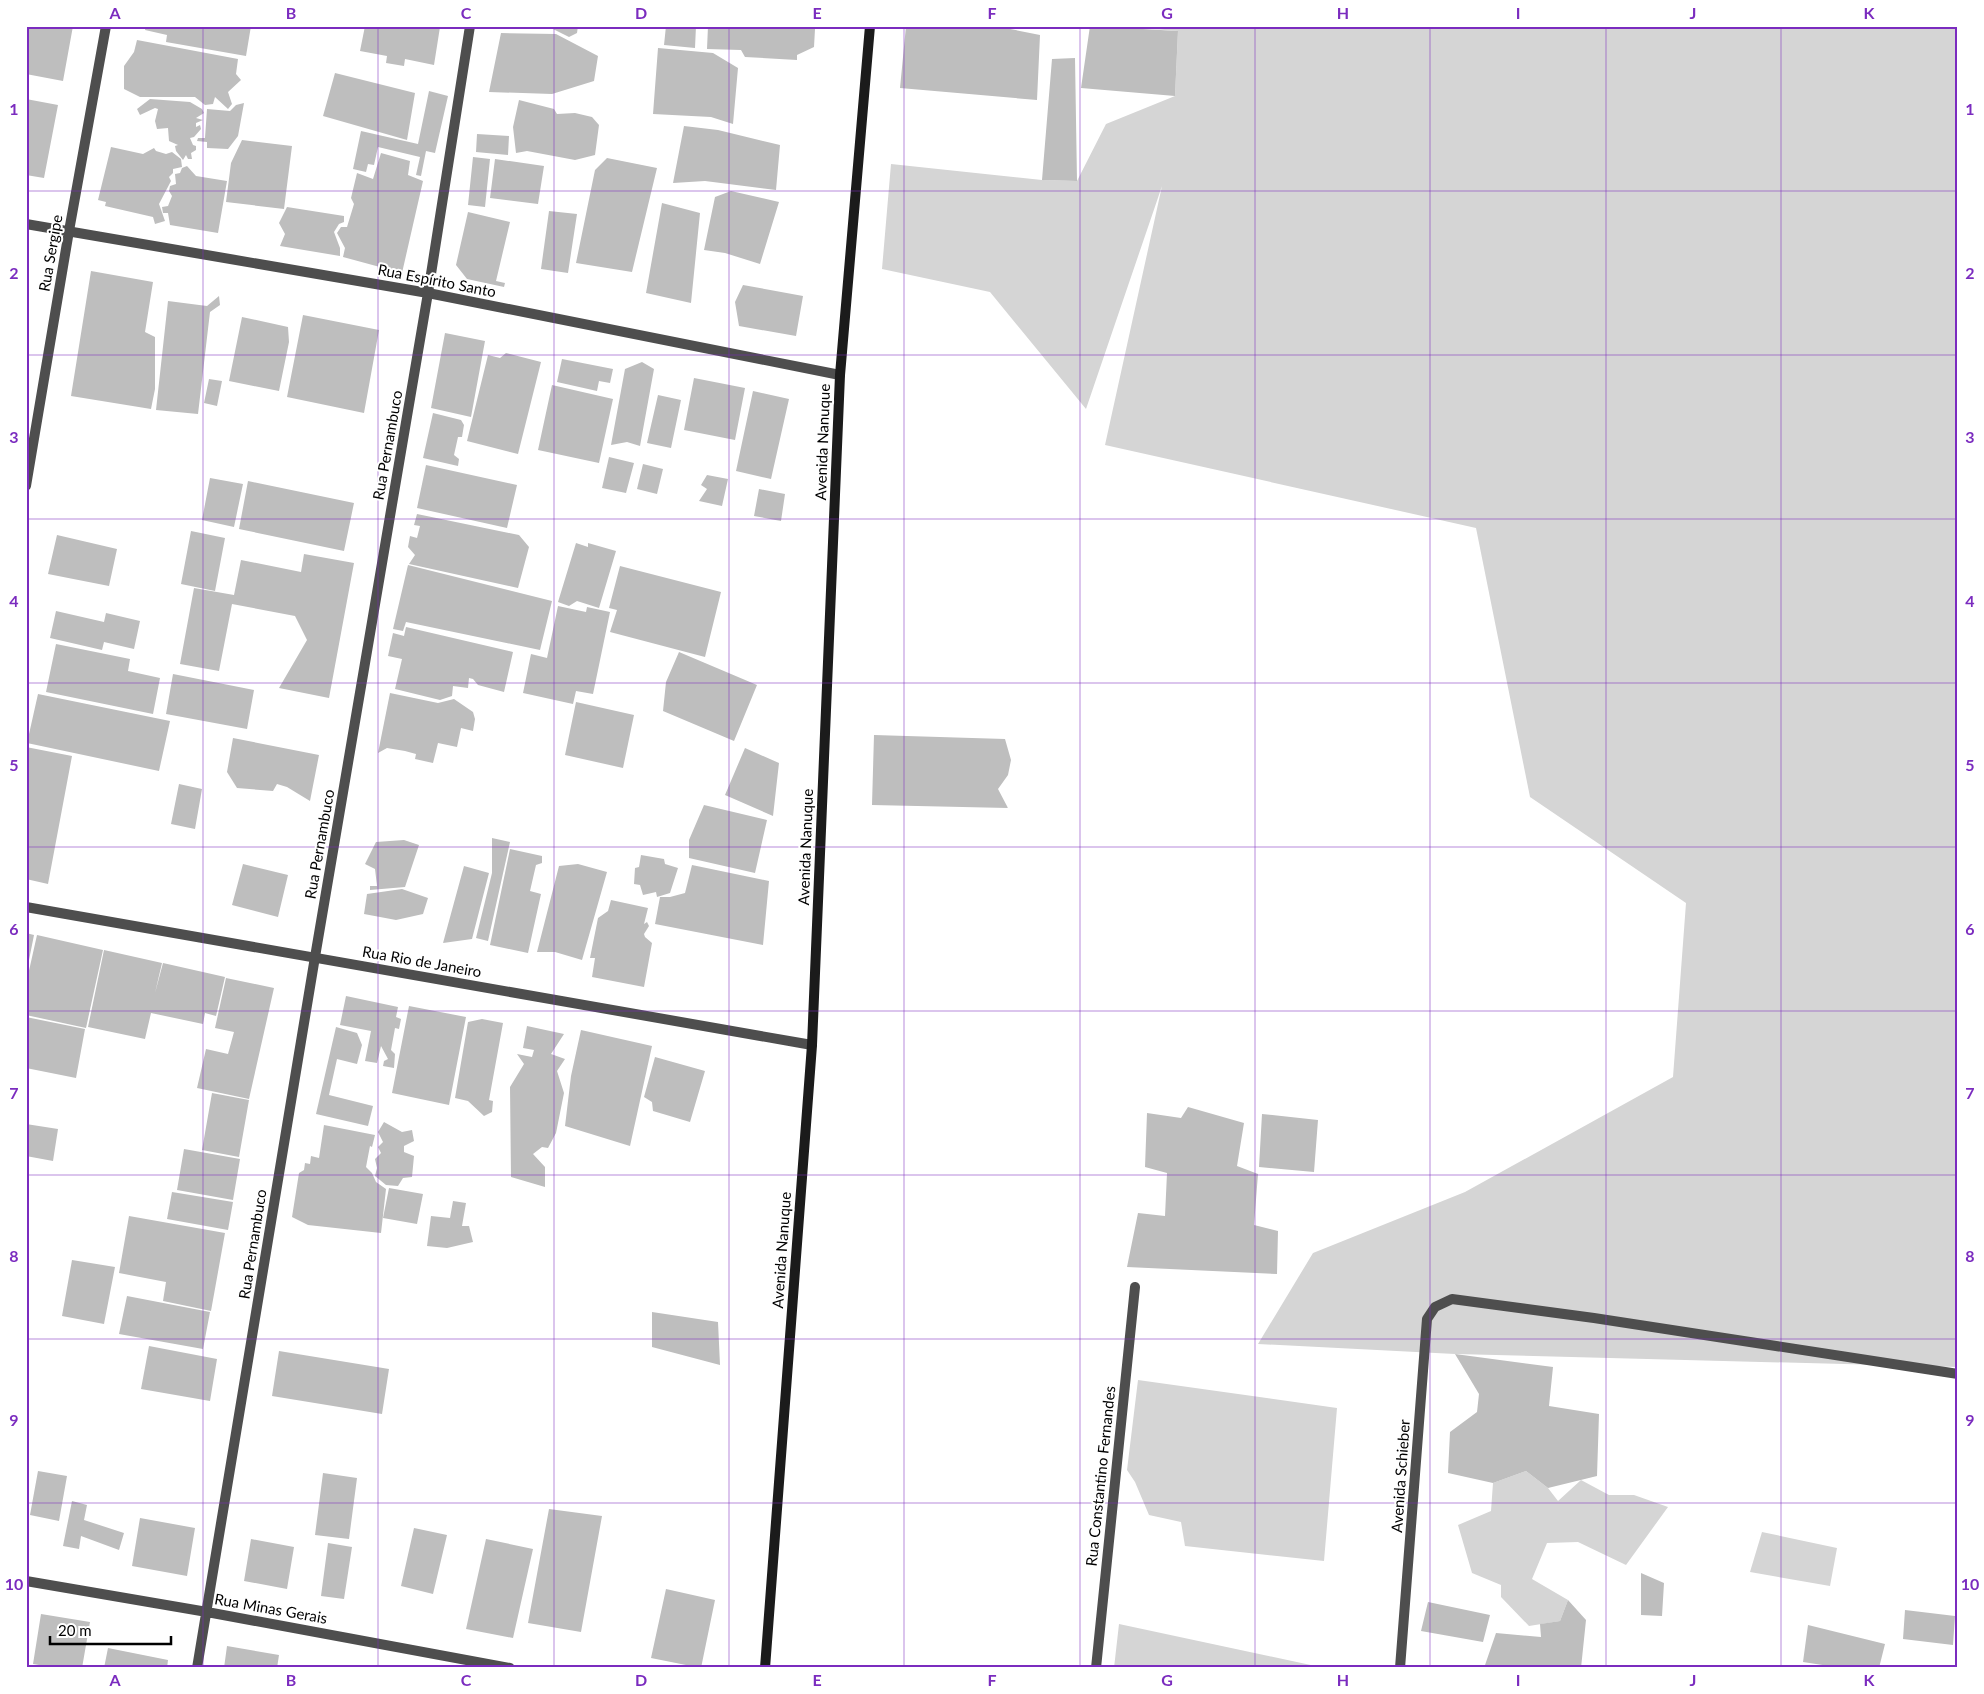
<svg xmlns="http://www.w3.org/2000/svg" width="1984" height="1694" viewBox="0 0 1984 1694" font-family="Lato,sans-serif">
<style>
.green{fill:#d5d5d5}
.building{fill:#bebebe}
.lines{fill:none;stroke-linecap:round;stroke-linejoin:round}
.minor{stroke:#4e4e4e;stroke-width:10}
.secondary{stroke:#1b1b1b;stroke-width:10}
.grid{fill:none;stroke:#7b2cbf;stroke-width:1;stroke-opacity:0.55}
.labels{text-anchor:middle;dominant-baseline:central;stroke-width:4;stroke-linejoin:round;paint-order:stroke}
.street-label{font-size:15px;fill:#000;stroke:#fff}
.neatline{fill:none;stroke:#7b2cbf;stroke-width:2}
.grid-label{font-size:16px;text-anchor:middle;font-weight:bold;fill:#7b2cbf}
</style>
<rect width="100%" height="100%" fill="#fff"/>
<!-- green -->
<path class="green" d="M 1112,26 L 1958,26 L 1958,1367 L 1455,1354 L 1258,1344 L 1313,1253 L 1465,1192 L 1673,1077 L 1686,903 L 1530,797 L 1476,528 L 1105,445 L 1162,186 L 1086,409 L 990,292 L 882,269 L 891,164 L 1042,180 L 1077,181 L 1106,124 L 1175,96 L 1178,31 Z
M 1138,1380 L 1337,1408 L 1324,1561 L 1185,1546 L 1181,1522 L 1149,1515 L 1135,1482 L 1127,1470 Z
M 1526,1471 L 1548,1488 L 1558,1501 L 1581,1480 L 1609,1495 L 1634,1495 L 1668,1507 L 1626,1565 L 1578,1542 L 1547,1543 L 1532,1579 L 1568,1600 L 1560,1621 L 1529,1626 L 1501,1597 L 1501,1585 L 1472,1573 L 1458,1525 L 1491,1511 L 1493,1483 Z
M 1762,1532 L 1837,1548 L 1830,1586 L 1750,1572 Z
M 1119,1624 L 1320,1667 L 1321,1668 L 1114,1668 Z"/>
<!-- building -->
<path class="building" d="M 26,26 L 73,26 L 63,81 L 26,74 Z
M 146,26 L 251,26 L 246,56 L 166,42 L 167,35 L 145,30 Z
M 365,26 L 440,27 L 434,65 L 405,59 L 404,66 L 386,63 L 387,56 L 360,51 Z
M 547,26 L 578,26 L 577,33 L 569,37 Z
M 666,26 L 696,26 L 695,48 L 664,45 Z
M 708,26 L 807,26 L 807,28 L 815,29 L 814,47 L 797,55 L 797,60 L 745,57 L 741,50 L 707,49 Z
M 906,26 L 995,26 L 1040,35 L 1037,100 L 900,88 Z
M 1090,26 L 1178,31 L 1175,96 L 1081,88 Z
M 501,33 L 556,34 L 598,56 L 594,81 L 552,94 L 489,92 Z
M 137,40 L 238,59 L 236,74 L 241,80 L 228,92 L 232,104 L 228,109 L 215,97 L 213,104 L 205,105 L 195,97 L 140,97 L 124,89 L 124,66 L 134,52 Z
M 658,48 L 713,53 L 738,68 L 733,124 L 711,117 L 653,114 Z
M 1075,58 L 1077,181 L 1042,180 L 1052,59 Z
M 335,73 L 415,93 L 407,140 L 323,116 Z
M 429,91 L 448,96 L 435,153 L 426,151 L 421,176 L 416,175 L 420,157 L 378,147 L 374,165 L 368,164 L 366,172 L 353,169 L 361,131 L 418,144 Z
M 26,99 L 58,105 L 44,178 L 26,175 Z
M 150,99 L 190,102 L 202,109 L 204,113 L 196,118 L 203,120 L 196,123 L 196,127 L 200,125 L 201,129 L 194,137 L 190,138 L 193,145 L 196,146 L 196,150 L 191,153 L 192,159 L 188,159 L 186,155 L 183,160 L 176,151 L 175,146 L 178,145 L 169,141 L 168,128 L 157,129 L 155,121 L 158,109 L 155,108 L 140,115 L 137,109 Z
M 519,100 L 554,109 L 557,114 L 575,113 L 592,117 L 599,125 L 595,155 L 575,160 L 527,151 L 516,153 L 513,127 Z
M 244,103 L 238,136 L 228,149 L 207,148 L 207,142 L 197,141 L 198,138 L 205,138 L 207,109 L 230,111 L 236,105 Z
M 684,126 L 718,130 L 780,145 L 776,190 L 705,181 L 673,183 Z
M 477,134 L 509,136 L 508,155 L 476,152 Z
M 242,140 L 292,146 L 284,209 L 226,202 L 231,163 Z
M 111,147 L 143,154 L 154,148 L 156,151 L 166,154 L 172,152 L 181,159 L 182,167 L 173,169 L 173,173 L 169,177 L 171,181 L 159,204 L 165,221 L 155,224 L 153,217 L 105,206 L 106,202 L 98,200 Z
M 381,153 L 410,161 L 408,175 L 423,181 L 402,273 L 343,257 L 345,248 L 337,233 L 341,227 L 347,227 L 354,204 L 351,198 L 357,173 L 373,179 Z
M 473,157 L 490,159 L 485,207 L 468,205 Z
M 607,158 L 657,168 L 632,272 L 576,263 L 595,170 Z
M 495,159 L 544,166 L 538,204 L 490,198 Z
M 187,166 L 196,176 L 227,181 L 218,233 L 170,225 L 168,213 L 163,213 L 162,207 L 168,206 L 172,196 L 169,191 L 170,186 L 176,184 L 175,174 L 180,173 L 182,168 Z
M 731,191 L 779,202 L 760,264 L 725,253 L 704,250 L 715,197 Z
M 662,203 L 700,213 L 691,303 L 646,293 Z
M 287,207 L 344,216 L 344,222 L 339,224 L 334,232 L 340,248 L 340,256 L 280,246 L 285,234 L 279,223 Z
M 549,211 L 577,214 L 568,273 L 541,269 Z
M 468,212 L 510,222 L 496,281 L 505,283 L 504,287 L 467,279 L 456,265 Z
M 91,271 L 153,282 L 145,332 L 155,337 L 155,389 L 151,409 L 71,396 Z
M 743,285 L 803,296 L 796,336 L 739,326 L 735,302 Z
M 219,296 L 220,305 L 210,312 L 198,414 L 156,410 L 168,301 L 207,306 Z
M 303,315 L 379,330 L 364,413 L 287,397 Z
M 242,317 L 288,327 L 289,342 L 279,391 L 229,381 Z
M 445,333 L 485,341 L 471,417 L 431,408 Z
M 506,353 L 541,362 L 518,454 L 467,441 L 488,355 L 500,358 Z
M 562,359 L 613,369 L 610,383 L 599,381 L 597,391 L 557,382 Z
M 642,362 L 654,369 L 640,446 L 627,442 L 611,445 L 625,369 Z
M 694,378 L 745,388 L 735,440 L 684,430 Z
M 209,379 L 222,381 L 217,406 L 204,403 Z
M 552,385 L 613,399 L 599,463 L 538,450 Z
M 753,391 L 789,399 L 771,479 L 736,471 Z
M 658,395 L 681,400 L 671,448 L 647,443 Z
M 433,413 L 461,420 L 464,425 L 462,437 L 458,437 L 454,455 L 459,459 L 458,466 L 423,458 Z
M 609,457 L 634,463 L 626,493 L 602,488 Z
M 643,464 L 663,469 L 657,494 L 637,489 Z
M 426,465 L 517,485 L 507,528 L 417,508 Z
M 707,475 L 728,479 L 722,506 L 699,501 L 707,489 L 701,485 Z
M 210,478 L 243,484 L 234,527 L 202,520 Z
M 248,481 L 354,503 L 344,551 L 239,529 Z
M 759,489 L 785,494 L 781,521 L 754,516 Z
M 417,514 L 519,535 L 529,547 L 518,588 L 409,564 L 415,555 L 408,547 L 410,536 L 417,538 L 420,526 L 414,525 Z
M 191,531 L 225,538 L 215,591 L 181,584 Z
M 57,535 L 117,549 L 109,586 L 48,574 Z
M 576,543 L 588,547 L 588,543 L 616,551 L 599,608 L 577,601 L 569,606 L 558,602 Z
M 304,554 L 354,563 L 329,698 L 279,688 L 307,640 L 295,616 L 232,604 L 219,671 L 180,664 L 194,588 L 234,595 L 241,560 L 301,572 Z
M 408,565 L 552,601 L 540,650 L 406,622 L 403,631 L 393,629 Z
M 620,566 L 721,592 L 705,657 L 610,632 L 617,610 L 609,608 Z
M 558,606 L 586,612 L 587,607 L 610,612 L 593,694 L 576,691 L 573,704 L 523,693 L 531,654 L 547,658 Z
M 56,611 L 104,622 L 106,613 L 140,621 L 134,649 L 104,642 L 102,650 L 50,638 Z
M 406,627 L 513,652 L 504,692 L 478,685 L 473,679 L 469,678 L 468,688 L 453,686 L 452,696 L 440,700 L 395,689 L 402,659 L 388,656 L 393,633 L 404,636 Z
M 56,644 L 130,659 L 128,671 L 160,678 L 153,714 L 46,692 Z
M 679,652 L 757,685 L 734,741 L 663,711 L 666,682 Z
M 173,674 L 254,690 L 247,729 L 166,714 Z
M 390,693 L 438,703 L 454,699 L 473,712 L 475,719 L 473,731 L 461,728 L 457,747 L 438,743 L 433,763 L 415,759 L 416,754 L 405,751 L 387,748 L 378,753 Z
M 38,694 L 170,721 L 159,771 L 27,743 Z
M 576,702 L 634,715 L 623,768 L 565,755 Z
M 874,735 L 1005,739 L 1011,760 L 1008,775 L 998,789 L 1008,808 L 872,805 Z
M 233,738 L 319,755 L 310,801 L 287,787 L 277,784 L 273,791 L 237,788 L 227,772 Z
M 26,747 L 72,756 L 48,884 L 26,879 Z
M 745,748 L 779,763 L 773,816 L 725,795 Z
M 179,784 L 202,789 L 195,829 L 171,824 Z
M 704,805 L 767,820 L 755,873 L 689,858 L 689,840 Z
M 492,838 L 510,842 L 488,941 L 476,938 L 492,873 Z
M 404,840 L 419,845 L 405,887 L 370,890 L 370,886 L 377,886 L 375,869 L 365,864 L 376,842 Z
M 510,849 L 542,856 L 542,863 L 536,865 L 530,891 L 541,894 L 528,953 L 490,945 Z
M 641,855 L 664,859 L 665,864 L 678,868 L 670,893 L 657,897 L 656,892 L 643,895 L 640,885 L 634,884 L 635,868 L 639,867 Z
M 243,864 L 288,875 L 278,917 L 232,905 Z
M 578,864 L 607,872 L 582,960 L 555,952 L 537,952 L 559,866 Z
M 692,865 L 769,881 L 763,945 L 655,924 L 660,897 L 670,897 L 685,893 Z
M 464,866 L 489,873 L 472,939 L 443,943 Z
M 402,889 L 428,898 L 423,914 L 396,920 L 364,914 L 367,894 Z
M 611,900 L 648,908 L 644,924 L 647,922 L 649,926 L 644,934 L 645,937 L 652,943 L 644,987 L 592,977 L 595,958 L 590,958 L 598,918 L 608,911 Z
M 26,933 L 34,935 L 27,970 L 26,970 Z
M 37,935 L 103,950 L 86,1028 L 26,1015 L 26,984 Z
M 104,950 L 162,963 L 155,993 L 163,963 L 225,977 L 216,1016 L 205,1013 L 203,1024 L 151,1013 L 145,1039 L 88,1027 Z
M 226,978 L 274,988 L 249,1099 L 197,1088 L 206,1049 L 228,1054 L 234,1032 L 215,1028 Z
M 346,996 L 398,1007 L 396,1017 L 401,1019 L 399,1029 L 395,1028 L 391,1050 L 395,1054 L 394,1068 L 383,1066 L 384,1061 L 388,1059 L 381,1046 L 377,1063 L 365,1061 L 371,1031 L 340,1025 Z
M 409,1006 L 466,1017 L 449,1105 L 392,1093 Z
M 26,1017 L 85,1029 L 76,1078 L 26,1068 Z
M 482,1019 L 503,1023 L 489,1100 L 493,1101 L 492,1112 L 484,1116 L 468,1101 L 455,1098 L 468,1022 Z
M 527,1026 L 564,1034 L 551,1054 L 565,1059 L 557,1071 L 564,1093 L 556,1133 L 548,1148 L 542,1147 L 533,1154 L 545,1167 L 545,1187 L 511,1177 L 510,1087 L 524,1064 L 517,1054 L 532,1057 L 534,1050 L 523,1048 Z
M 336,1027 L 357,1033 L 362,1045 L 357,1064 L 337,1059 L 329,1095 L 373,1106 L 368,1126 L 316,1114 Z
M 581,1030 L 652,1046 L 630,1146 L 565,1126 L 571,1076 Z
M 655,1057 L 705,1071 L 690,1122 L 653,1111 L 652,1102 L 644,1097 Z
M 212,1093 L 249,1100 L 239,1157 L 202,1150 Z
M 1188,1107 L 1244,1123 L 1237,1166 L 1258,1174 L 1254,1225 L 1278,1231 L 1277,1274 L 1127,1267 L 1138,1213 L 1165,1216 L 1167,1173 L 1145,1167 L 1147,1113 L 1181,1118 Z
M 1262,1114 L 1318,1120 L 1314,1172 L 1259,1167 Z
M 384,1122 L 402,1132 L 412,1130 L 414,1141 L 404,1146 L 404,1152 L 414,1156 L 412,1177 L 403,1178 L 398,1186 L 386,1185 L 375,1176 L 377,1168 L 375,1159 L 381,1153 L 378,1147 L 383,1142 L 378,1132 Z
M 26,1124 L 58,1129 L 53,1161 L 26,1156 Z
M 324,1125 L 375,1135 L 372,1147 L 370,1146 L 366,1167 L 372,1173 L 376,1182 L 386,1189 L 381,1233 L 308,1225 L 292,1217 L 299,1173 L 304,1170 L 305,1163 L 310,1164 L 311,1156 L 319,1158 Z
M 184,1149 L 240,1159 L 233,1200 L 177,1190 Z
M 389,1188 L 423,1194 L 417,1224 L 383,1218 Z
M 172,1192 L 233,1202 L 228,1230 L 167,1219 Z
M 453,1201 L 466,1203 L 462,1226 L 469,1226 L 473,1242 L 447,1248 L 427,1246 L 431,1216 L 450,1218 Z
M 129,1216 L 225,1233 L 211,1311 L 163,1301 L 166,1282 L 119,1273 Z
M 72,1260 L 115,1267 L 104,1324 L 62,1316 Z
M 127,1296 L 210,1312 L 203,1349 L 119,1334 Z
M 652,1312 L 718,1322 L 720,1365 L 652,1347 Z
M 149,1346 L 217,1359 L 210,1401 L 141,1389 Z
M 279,1351 L 389,1369 L 382,1414 L 272,1396 Z
M 1455,1354 L 1553,1367 L 1549,1406 L 1599,1414 L 1597,1476 L 1548,1488 L 1526,1471 L 1493,1483 L 1448,1473 L 1450,1432 L 1477,1412 L 1479,1394 Z
M 38,1471 L 67,1476 L 59,1521 L 30,1515 Z
M 323,1473 L 357,1478 L 349,1539 L 315,1535 Z
M 72,1501 L 87,1505 L 84,1520 L 124,1533 L 119,1550 L 81,1536 L 79,1549 L 63,1546 Z
M 549,1509 L 602,1516 L 581,1632 L 528,1623 Z
M 140,1518 L 195,1528 L 187,1576 L 132,1566 Z
M 414,1528 L 447,1535 L 433,1594 L 401,1586 Z
M 251,1539 L 294,1547 L 287,1589 L 244,1581 Z
M 486,1539 L 533,1549 L 513,1638 L 466,1629 Z
M 328,1543 L 352,1547 L 344,1599 L 321,1596 Z
M 1641,1573 L 1664,1583 L 1662,1616 L 1641,1615 Z
M 1956,1576 L 1958,1577 L 1958,1603 L 1955,1603 Z
M 666,1589 L 715,1600 L 701,1668 L 651,1658 Z
M 1568,1600 L 1586,1620 L 1581,1668 L 1484,1668 L 1496,1633 L 1541,1637 L 1540,1624 L 1560,1621 Z
M 1428,1602 L 1490,1615 L 1483,1642 L 1421,1631 Z
M 1905,1610 L 1955,1616 L 1953,1645 L 1903,1639 Z
M 41,1614 L 90,1622 L 82,1668 L 57,1668 L 33,1664 Z
M 1808,1625 L 1885,1644 L 1879,1668 L 1842,1668 L 1803,1662 Z
M 227,1646 L 279,1655 L 277,1668 L 224,1668 Z
M 108,1648 L 168,1660 L 167,1668 L 104,1668 Z"/>
<g class="lines">
<!-- minor -->
<path class="minor" d="M 26,224 L 428,293 L 840,375
M 26,486 L 69,231 L 106,26
M 26,907 L 812,1045
M 26,1581 L 207,1612 L 510,1668
M 197,1668 L 315,957 L 428,293 L 470,26
M 1096,1668 L 1135,1287
M 1400,1668 L 1427,1319 L 1435,1307 L 1452,1299 L 1594,1318 L 1958,1374"/>
<!-- secondary -->
<path class="secondary" d="M 765,1668 L 812,1045 L 840,375 L 870,26"/>
</g>
<!-- grid -->
<path class="grid" d="M 203,26 L 203,1668M 378,26 L 378,1668M 554,26 L 554,1668M 729,26 L 729,1668M 904,26 L 904,1668M 1080,26 L 1080,1668M 1255,26 L 1255,1668M 1430,26 L 1430,1668M 1606,26 L 1606,1668M 1781,26 L 1781,1668M 26,191 L 1958,191M 26,355 L 1958,355M 26,519 L 1958,519M 26,683 L 1958,683M 26,847 L 1958,847M 26,1011 L 1958,1011M 26,1175 L 1958,1175M 26,1339 L 1958,1339M 26,1503 L 1958,1503"/>
<g class="labels">
<!-- street labels -->
<g class="street-label">
<text transform="translate(50 253) rotate(-80)">Rua Sergipe</text>
<text transform="translate(437 280) rotate(11)">Rua Espírito Santo</text>
<text transform="translate(822 442) rotate(-88)">Avenida Nanuque</text>
<text transform="translate(387 445) rotate(-80)">Rua Pernambuco</text>
<text transform="translate(319 844) rotate(-80)">Rua Pernambuco</text>
<text transform="translate(805 847) rotate(-88)">Avenida Nanuque</text>
<text transform="translate(422 961) rotate(10)">Rua Rio de Janeiro</text>
<text transform="translate(252 1244) rotate(-81)">Rua Pernambuco</text>
<text transform="translate(781 1250) rotate(-86)">Avenida Nanuque</text>
<text transform="translate(1100 1476) rotate(-84)">Rua Constantino Fernandes</text>
<text transform="translate(1400 1476) rotate(-86)">Avenida Schieber</text>
<text transform="translate(271 1608) rotate(10)">Rua Minas Gerais</text>
</g>
</g>
<!-- border -->
<rect width="1984" height="1694" fill="none" stroke="#ffffff" stroke-width="55"/>
<!-- scale -->
<path d="M50 1636v8h121v-8" fill="none" stroke="#000000" stroke-width="2.5"/>
<text x="58" y="1636" font-size="15" fill="#000000" stroke="#ffffff" stroke-width="4" paint-order="stroke">20 m</text>
<rect x="28" y="28" width="1928" height="1638" class="neatline"/>
<g class="grid-label">
<text x="115" y="19">A</text>
<text x="291" y="19">B</text>
<text x="466" y="19">C</text>
<text x="641" y="19">D</text>
<text x="817" y="19">E</text>
<text x="992" y="19">F</text>
<text x="1167" y="19">G</text>
<text x="1343" y="19">H</text>
<text x="1518" y="19">I</text>
<text x="1693" y="19">J</text>
<text x="1869" y="19">K</text>
<text x="14" y="115">1</text>
<text x="1970" y="115">1</text>
<text x="14" y="279">2</text>
<text x="1970" y="279">2</text>
<text x="14" y="443">3</text>
<text x="1970" y="443">3</text>
<text x="14" y="607">4</text>
<text x="1970" y="607">4</text>
<text x="14" y="771">5</text>
<text x="1970" y="771">5</text>
<text x="14" y="935">6</text>
<text x="1970" y="935">6</text>
<text x="14" y="1099">7</text>
<text x="1970" y="1099">7</text>
<text x="14" y="1262">8</text>
<text x="1970" y="1262">8</text>
<text x="14" y="1426">9</text>
<text x="1970" y="1426">9</text>
<text x="14" y="1590">10</text>
<text x="1970" y="1590">10</text>
<text x="115" y="1686">A</text>
<text x="291" y="1686">B</text>
<text x="466" y="1686">C</text>
<text x="641" y="1686">D</text>
<text x="817" y="1686">E</text>
<text x="992" y="1686">F</text>
<text x="1167" y="1686">G</text>
<text x="1343" y="1686">H</text>
<text x="1518" y="1686">I</text>
<text x="1693" y="1686">J</text>
<text x="1869" y="1686">K</text>
</g>
</svg>
